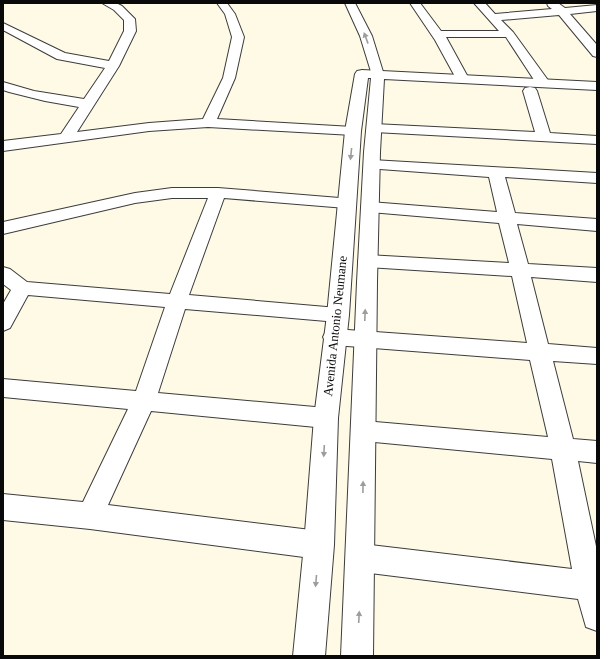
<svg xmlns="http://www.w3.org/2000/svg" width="600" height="659" viewBox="0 0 600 659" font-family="'Times New Roman',serif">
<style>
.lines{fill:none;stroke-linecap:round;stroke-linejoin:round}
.minor-casing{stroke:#3c3c3c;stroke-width:2}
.tertiary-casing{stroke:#3c3c3c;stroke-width:2}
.minor{fill:#fff;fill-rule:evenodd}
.tertiary{fill:#fff;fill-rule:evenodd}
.oneway{fill:#9d9d9d}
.labels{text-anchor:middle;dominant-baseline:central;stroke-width:4;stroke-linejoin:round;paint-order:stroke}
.street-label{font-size:13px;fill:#090909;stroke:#fff}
</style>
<rect width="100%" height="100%" fill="#fffae6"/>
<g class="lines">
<!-- minor casing -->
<g class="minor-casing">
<path id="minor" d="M 102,3 L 116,3 L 122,6 L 135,19 L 136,31 L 119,66 L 77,132 L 149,123 L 203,119 L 223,78 L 232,37 L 225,14 L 217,3 L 227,3 L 235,14 L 244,37 L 235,78 L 217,119 L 353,127 L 358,128 L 360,131 L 358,134 L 353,135 L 208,127 L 149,131 L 3,151 L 3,141 L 61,134 L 79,107 L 45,101 L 9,92 L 3,90 L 3,82 L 34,91 L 84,99 L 105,68 L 57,59 L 3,30 L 3,23 L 65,53 L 109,61 L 124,31 L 124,20 L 114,10 Z
M 345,3 L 355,3 L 372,36 L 384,75 L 383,78 L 373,78 L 372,75 L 360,36 Z
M 410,3 L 420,3 L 441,31 L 499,31 L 474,3 L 485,3 L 495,14 L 552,9 L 548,6 L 547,3 L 558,3 L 565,8 L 597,5 L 597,11 L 570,14 L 597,45 L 597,57 L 593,56 L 559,15 L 501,20 L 513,32 L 550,83 L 548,86 L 538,86 L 506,37 L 446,37 L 469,79 L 468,82 L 458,82 L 435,40 Z
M 530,87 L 535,88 L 537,91 L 550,133 L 597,136 L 597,144 L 374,132 L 369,131 L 367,128 L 369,125 L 374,124 L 535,132 L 523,91 L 525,88 Z
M 372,160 L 597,173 L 597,183 L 505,177 L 515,213 L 597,219 L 597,231 L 517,224 L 528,264 L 597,268 L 597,282 L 531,277 L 548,344 L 597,348 L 597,364 L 553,361 L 573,439 L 597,441 L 597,463 L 578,461 L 597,551 L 597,631 L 586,627 L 578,599 L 362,572 L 352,568 L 348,558 L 352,548 L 362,544 L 572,569 L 552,459 L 364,441 L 355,438 L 352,431 L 355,424 L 364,421 L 548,437 L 530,360 L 334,345 L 326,343 L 323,337 L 326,331 L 334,329 L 527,343 L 512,276 L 367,267 L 360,265 L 358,261 L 360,257 L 367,255 L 509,263 L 499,223 L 370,212 L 364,211 L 361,207 L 364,203 L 370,202 L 497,212 L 489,177 L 366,168 L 364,165 L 366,162 Z
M 172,188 L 218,188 L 352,199 L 354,203 L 352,207 L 346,208 L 224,198 L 189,295 L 338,308 L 345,310 L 348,315 L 345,320 L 338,322 L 185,309 L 158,393 L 326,408 L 334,411 L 338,418 L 334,425 L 326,428 L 151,411 L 108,505 L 319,531 L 329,535 L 333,545 L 329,555 L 319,559 L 90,529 L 3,520 L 3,494 L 83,502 L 128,409 L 3,397 L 3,379 L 136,391 L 165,307 L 28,295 L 10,328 L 3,331 L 3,304 L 11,290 L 3,284 L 3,267 L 10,269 L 27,282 L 170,294 L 208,198 L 172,198 L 135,203 L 3,234 L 3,222 L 135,193 Z"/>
</g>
<!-- tertiary casing -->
<g class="tertiary-casing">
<path id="tertiary" d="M 362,70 L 597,82 L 597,90 L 384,79 L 380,152 L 377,282 L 373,656 L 341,656 L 357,282 L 364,152 L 371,78 L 368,78 L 361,131 L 349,315 L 338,418 L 334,545 L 325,656 L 293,656 L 304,545 L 314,418 L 327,315 L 345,131 L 355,74 L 357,71 Z"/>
</g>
<!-- minor -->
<use href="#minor" class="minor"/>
<!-- tertiary -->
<use href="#tertiary" class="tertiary"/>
</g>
<!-- one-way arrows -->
<defs><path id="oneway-solid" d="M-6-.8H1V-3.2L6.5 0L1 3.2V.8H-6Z"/></defs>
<g class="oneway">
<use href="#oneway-solid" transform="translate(366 38) rotate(-110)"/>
<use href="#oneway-solid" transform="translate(351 154) rotate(96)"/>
<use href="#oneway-solid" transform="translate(365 315) rotate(-88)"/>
<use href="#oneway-solid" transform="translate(324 451) rotate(93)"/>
<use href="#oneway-solid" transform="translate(363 487) rotate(-89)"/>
<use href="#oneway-solid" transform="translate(316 581) rotate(95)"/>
<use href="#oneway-solid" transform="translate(359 617) rotate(-87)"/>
</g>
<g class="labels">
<!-- street labels -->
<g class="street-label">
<text transform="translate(335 326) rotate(-84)">Avenida Antonio Neumane</text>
</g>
</g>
<!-- border -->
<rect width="600" height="659" fill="none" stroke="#090909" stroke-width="8"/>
</svg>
